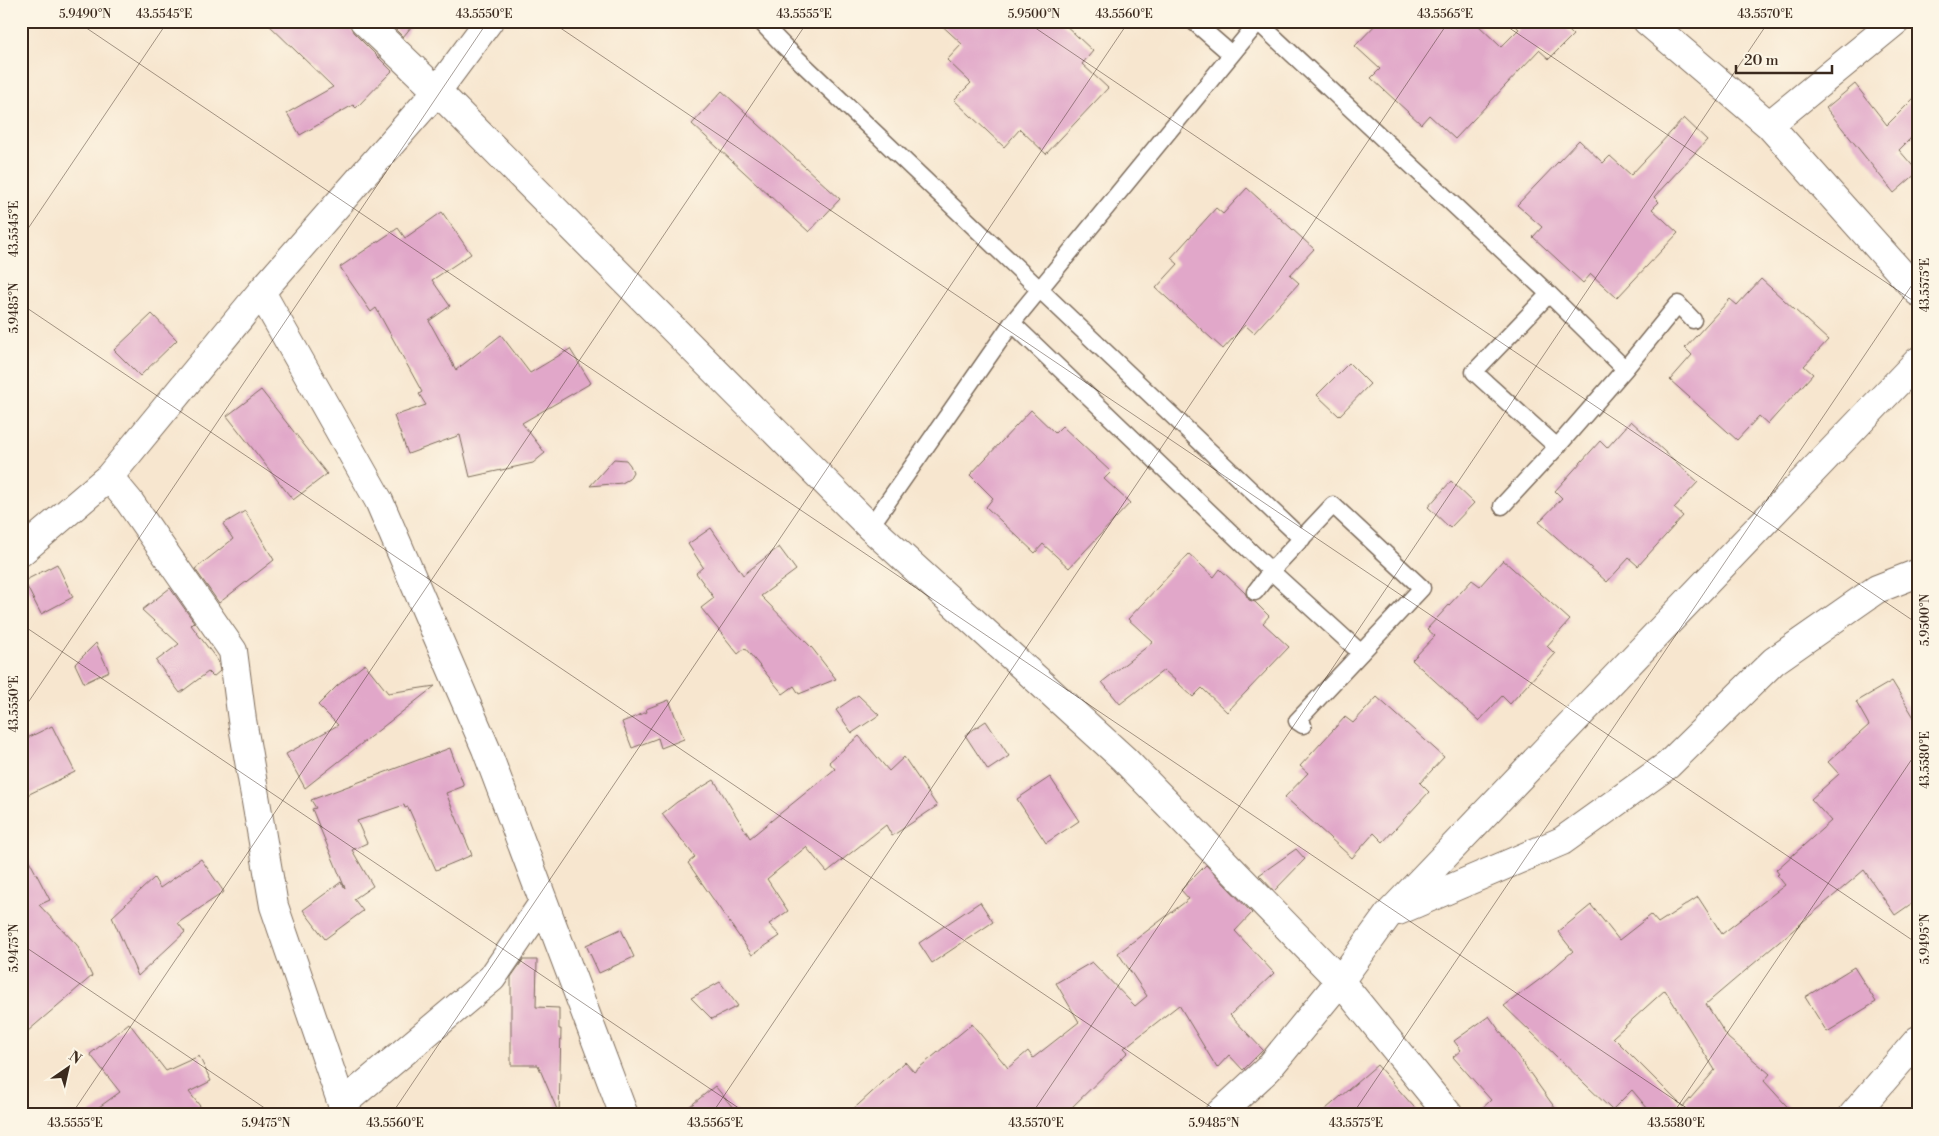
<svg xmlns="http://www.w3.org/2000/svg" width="1939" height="1136" viewBox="0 0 1939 1136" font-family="'Libre Bodoni',serif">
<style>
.building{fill:#e1a7c9;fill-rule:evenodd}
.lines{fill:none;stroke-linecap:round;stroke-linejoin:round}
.service-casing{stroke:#7d6c5c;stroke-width:19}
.minor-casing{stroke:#7d6c5c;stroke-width:30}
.service{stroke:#fff;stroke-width:16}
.minor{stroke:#fff;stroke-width:28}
.ticks{fill:none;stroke:#3b2a1e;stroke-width:1;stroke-opacity:0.45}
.neatline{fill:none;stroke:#3b2a1e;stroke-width:2}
.ticks-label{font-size:12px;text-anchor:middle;fill:#3b2a1e}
</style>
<rect width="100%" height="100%" fill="#fcf5e5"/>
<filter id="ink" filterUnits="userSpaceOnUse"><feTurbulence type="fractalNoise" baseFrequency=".02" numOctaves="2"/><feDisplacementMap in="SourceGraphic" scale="10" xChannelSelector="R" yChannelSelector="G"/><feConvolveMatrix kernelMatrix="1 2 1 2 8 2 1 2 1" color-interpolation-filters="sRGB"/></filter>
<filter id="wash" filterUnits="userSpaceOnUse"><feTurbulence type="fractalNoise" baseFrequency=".0096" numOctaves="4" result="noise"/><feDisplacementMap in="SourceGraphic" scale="20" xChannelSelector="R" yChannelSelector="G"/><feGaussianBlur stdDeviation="1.12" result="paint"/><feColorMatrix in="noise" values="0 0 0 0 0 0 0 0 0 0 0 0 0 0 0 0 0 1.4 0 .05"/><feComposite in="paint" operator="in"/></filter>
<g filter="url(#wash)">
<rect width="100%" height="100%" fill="#f7e6cf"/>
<g id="blocks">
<!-- building -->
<path class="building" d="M 265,21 L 349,21 L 353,32 L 392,71 L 356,108 L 353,105 L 300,135 L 287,113 L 333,87 Z
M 387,21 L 416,21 L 403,37 Z
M 937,21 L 1061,21 L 1093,51 L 1082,64 L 1108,88 L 1046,154 L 1020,129 L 1004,147 L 954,100 L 971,83 L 947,60 L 962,44 Z
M 1379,21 L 1474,21 L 1501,47 L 1519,29 L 1511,21 L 1566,21 L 1563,25 L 1573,35 L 1549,59 L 1539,50 L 1455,139 L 1429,115 L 1421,124 L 1371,78 L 1380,69 L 1355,46 Z
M 1855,84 L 1887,125 L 1918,94 L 1918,131 L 1899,150 L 1918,172 L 1894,193 L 1826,108 Z
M 722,91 L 840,199 L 809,232 L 692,124 Z
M 1684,118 L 1707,140 L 1654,197 L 1659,202 L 1652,209 L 1678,233 L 1617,298 L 1591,274 L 1583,283 L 1533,237 L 1542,227 L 1517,205 L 1579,140 L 1603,163 L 1610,156 L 1631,175 Z
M 1247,188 L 1314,249 L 1290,275 L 1299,283 L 1254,333 L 1245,325 L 1223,349 L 1156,288 L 1178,264 L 1171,258 L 1216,208 L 1223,214 Z
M 442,212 L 471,254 L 432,280 L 450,306 L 429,321 L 456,370 L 501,335 L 530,373 L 570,349 L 591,383 L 522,423 L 545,453 L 533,463 L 470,477 L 460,435 L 408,454 L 394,416 L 426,405 L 419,394 L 422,392 L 376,308 L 371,312 L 340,267 L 398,228 L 405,238 Z
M 1761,279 L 1828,340 L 1804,366 L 1813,374 L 1768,424 L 1759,416 L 1737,440 L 1670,380 L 1692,355 L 1685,348 L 1730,299 L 1737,305 Z
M 152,314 L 177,340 L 140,376 L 114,350 Z
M 1349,363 L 1370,384 L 1339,416 L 1317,395 Z
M 261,390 L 327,474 L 293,500 L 227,416 Z
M 1031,410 L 1055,433 L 1062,426 L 1111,472 L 1104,479 L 1130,503 L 1069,568 L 1043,544 L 1035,553 L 986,507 L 993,498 L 970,475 Z
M 1631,421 L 1698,482 L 1674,508 L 1683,516 L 1638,566 L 1629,558 L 1607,582 L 1539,522 L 1562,498 L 1555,491 L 1600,441 L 1607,448 Z
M 614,459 L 626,460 L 630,465 L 633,472 L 629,479 L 622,483 L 590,486 Z
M 1451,481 L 1474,503 L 1450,528 L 1428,507 Z
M 245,511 L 274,560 L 219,603 L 195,569 L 233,539 L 223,524 Z
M 711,528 L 743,575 L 779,547 L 796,570 L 761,596 L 812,648 L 836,679 L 799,694 L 794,686 L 783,694 L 745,648 L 738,654 L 701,608 L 714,598 L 696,573 L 703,567 L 688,544 Z
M 1189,554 L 1214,577 L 1220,569 L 1245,593 L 1249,600 L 1255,602 L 1269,616 L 1263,623 L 1289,647 L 1227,712 L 1202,688 L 1193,697 L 1164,670 L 1120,704 L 1102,682 L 1153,642 L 1128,619 Z
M 1503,560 L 1570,620 L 1547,646 L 1555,654 L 1510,704 L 1502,696 L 1479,721 L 1412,660 L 1435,636 L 1427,629 L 1472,580 L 1480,586 Z
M 57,564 L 73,597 L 41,614 L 24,581 Z
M 170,588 L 194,622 L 191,625 L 218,661 L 220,671 L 213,677 L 208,672 L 180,693 L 156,661 L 179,644 L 142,610 Z
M 96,643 L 109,671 L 84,683 L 75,664 Z
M 365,664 L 388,693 L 435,686 L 305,788 L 286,754 L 338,725 L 318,705 L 337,686 Z
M 1892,681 L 1918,724 L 1918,899 L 1895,915 L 1864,870 L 1706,1004 L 1728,1038 L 1770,1074 L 1764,1081 L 1795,1115 L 1653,1115 L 1632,1090 L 1612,1110 L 1504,1006 L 1543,977 L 1573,951 L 1558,932 L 1591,905 L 1619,940 L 1651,915 L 1658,923 L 1698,897 L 1722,934 L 1785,885 L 1777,875 L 1779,874 L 1776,870 L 1831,821 L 1811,799 L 1839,774 L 1828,762 L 1869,725 L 1856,702 ZM 1665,990 L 1715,1070 L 1683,1107 L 1613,1037 Z
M 858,695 L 879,715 L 852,733 L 836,710 Z
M 1377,697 L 1444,757 L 1420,783 L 1429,792 L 1383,842 L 1374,833 L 1352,858 L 1285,797 L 1308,773 L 1300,766 L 1345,717 L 1353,723 Z
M 669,700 L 684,739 L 661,748 L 658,738 L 632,748 L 622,722 L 647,712 L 646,709 Z
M 986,721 L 1009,756 L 988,770 L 965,735 Z
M 52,726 L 75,772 L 21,798 L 21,741 Z
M 859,736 L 889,771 L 904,757 L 937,806 L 892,836 L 886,825 L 827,872 L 806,847 L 767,879 L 788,911 L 769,924 L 780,936 L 752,955 L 688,863 L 695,857 L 662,814 L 677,802 L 714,780 L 750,838 L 835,769 L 829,762 Z
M 450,748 L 464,786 L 446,793 L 472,855 L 436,870 L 408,807 L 405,808 L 404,805 L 357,821 L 367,843 L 352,850 L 373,886 L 354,899 L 363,911 L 325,939 L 303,910 L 341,882 L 345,888 L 312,809 L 316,808 L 311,800 Z
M 1050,777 L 1079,821 L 1046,843 L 1017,799 Z
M 21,845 L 50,900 L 39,905 L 77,945 L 92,976 L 21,1037 Z
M 1296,849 L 1305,859 L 1274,891 L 1259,875 Z
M 201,859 L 224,892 L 178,923 L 185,932 L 138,976 L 112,917 L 154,878 L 160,888 Z
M 1206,865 L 1252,913 L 1235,931 L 1274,973 L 1230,1015 L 1263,1050 L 1243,1070 L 1229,1055 L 1217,1068 L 1179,1005 L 1124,1048 L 1128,1052 L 1064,1115 L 847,1115 L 905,1062 L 914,1072 L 972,1024 L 1008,1068 L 1028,1051 L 1033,1058 L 1079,1022 L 1056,983 L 1092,962 L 1135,1006 L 1147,996 L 1118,953 L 1189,899 L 1181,890 Z
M 980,902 L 993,922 L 932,963 L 919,943 Z
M 621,929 L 634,957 L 599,973 L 586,945 Z
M 523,960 L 537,960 L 536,1007 L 559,1008 L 559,1029 L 561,1029 L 559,1114 L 538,1065 L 511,1065 L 511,977 Z
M 1854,967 L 1876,1002 L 1827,1032 L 1805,997 Z
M 720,982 L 738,1006 L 712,1019 L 691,998 Z
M 1489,1016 L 1560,1115 L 1475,1115 L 1491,1100 L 1453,1057 L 1461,1050 L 1454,1041 Z
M 129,1023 L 166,1071 L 199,1056 L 211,1081 L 189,1092 L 207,1115 L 88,1115 L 120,1092 L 90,1054 Z
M 1377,1065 L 1421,1115 L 1319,1115 Z
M 715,1086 L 739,1115 L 679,1115 Z"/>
</g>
</g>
<g filter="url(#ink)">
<use href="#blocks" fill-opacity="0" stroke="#7d6c5c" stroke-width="1"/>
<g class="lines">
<!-- service casing -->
<g class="service-casing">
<path id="service" d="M 760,21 L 784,46 L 1302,539
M 1193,21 L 1231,54
M 1258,22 L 1549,294 L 1474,372 L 1557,447 L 1502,506
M 1549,294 L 1625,369 L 1557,447
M 1012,323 L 1271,571 L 1255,592
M 1625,369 L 1678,304 L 1693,320
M 870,527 L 1012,323 L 1259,21
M 1303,725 L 1297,721 L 1422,588 L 1333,505 L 1271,571 L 1361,653"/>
</g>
<!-- minor casing -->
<g class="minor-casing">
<path id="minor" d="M 364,21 L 437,91 L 870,527 L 1124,759 L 1340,981 L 1449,1115
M 1647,21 L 1769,125 L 1918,292
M 1769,125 L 1896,21
M 261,292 L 379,501 L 486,749 L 624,1115
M 109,477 L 129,501 L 233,651 L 242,720 L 274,906 L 342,1104 L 492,978 L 543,903
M 21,552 L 109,477 L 261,292 L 437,91 L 489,21
M 1398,911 L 1562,841 L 1668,765 L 1774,661 L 1877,589 L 1918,573
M 1218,1115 L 1268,1069 L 1340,981 L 1388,915 L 1918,361
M 1853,1115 L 1918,1040"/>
</g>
<!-- service -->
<use href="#service" class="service"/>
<!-- minor -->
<use href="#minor" class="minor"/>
</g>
</g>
<!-- ticks -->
<path class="ticks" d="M 76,21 L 1697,1115M 550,21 L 1918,944M 1025,21 L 1918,624M 1499,21 L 1918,304M 21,239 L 168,21M 21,304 L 1223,1115M 21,624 L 749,1115M 21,713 L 488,21M 21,944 L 275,1115M 71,1115 L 808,21M 391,1115 L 1129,21M 711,1115 L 1449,21M 1031,1115 L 1769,21M 1352,1115 L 1918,276M 1672,1115 L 1918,750"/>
<!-- margin -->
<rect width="1939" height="1136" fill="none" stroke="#fcf5e5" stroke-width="55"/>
<!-- north arrow -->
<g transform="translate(68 1068) rotate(34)" stroke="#fcf5e5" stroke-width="4" paint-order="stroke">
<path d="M0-4L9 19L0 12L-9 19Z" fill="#3b2a1e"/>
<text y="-8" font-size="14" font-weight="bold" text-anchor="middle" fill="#3b2a1e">N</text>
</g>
<!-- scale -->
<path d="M1736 65v8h96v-8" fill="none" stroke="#3b2a1e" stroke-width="2.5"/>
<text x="1744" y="65" font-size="15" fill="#3b2a1e" stroke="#fcf5e5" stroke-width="4" paint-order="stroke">20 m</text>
<rect x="28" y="28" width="1884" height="1080" class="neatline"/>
<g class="ticks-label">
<text x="85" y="18">5.9490°N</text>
<text x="164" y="18">43.5545°E</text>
<text x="484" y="18">43.5550°E</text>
<text x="804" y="18">43.5555°E</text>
<text x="1034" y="18">5.9500°N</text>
<text x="1124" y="18">43.5560°E</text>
<text x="1445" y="18">43.5565°E</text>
<text x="1765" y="18">43.5570°E</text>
<text transform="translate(14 229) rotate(-90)" y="4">43.5545°E</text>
<text transform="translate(1925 285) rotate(-90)" y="4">43.5575°E</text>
<text transform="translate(14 308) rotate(-90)" y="4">5.9485°N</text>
<text transform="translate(1925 620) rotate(-90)" y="4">5.9500°N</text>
<text transform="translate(14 704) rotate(-90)" y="4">43.5550°E</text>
<text transform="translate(1925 760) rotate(-90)" y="4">43.5580°E</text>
<text transform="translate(1925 939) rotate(-90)" y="4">5.9495°N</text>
<text transform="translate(14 948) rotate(-90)" y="4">5.9475°N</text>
<text x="75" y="1127">43.5555°E</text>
<text x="266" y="1127">5.9475°N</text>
<text x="395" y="1127">43.5560°E</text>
<text x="715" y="1127">43.5565°E</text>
<text x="1036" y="1127">43.5570°E</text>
<text x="1214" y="1127">5.9485°N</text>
<text x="1356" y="1127">43.5575°E</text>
<text x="1676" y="1127">43.5580°E</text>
</g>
</svg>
